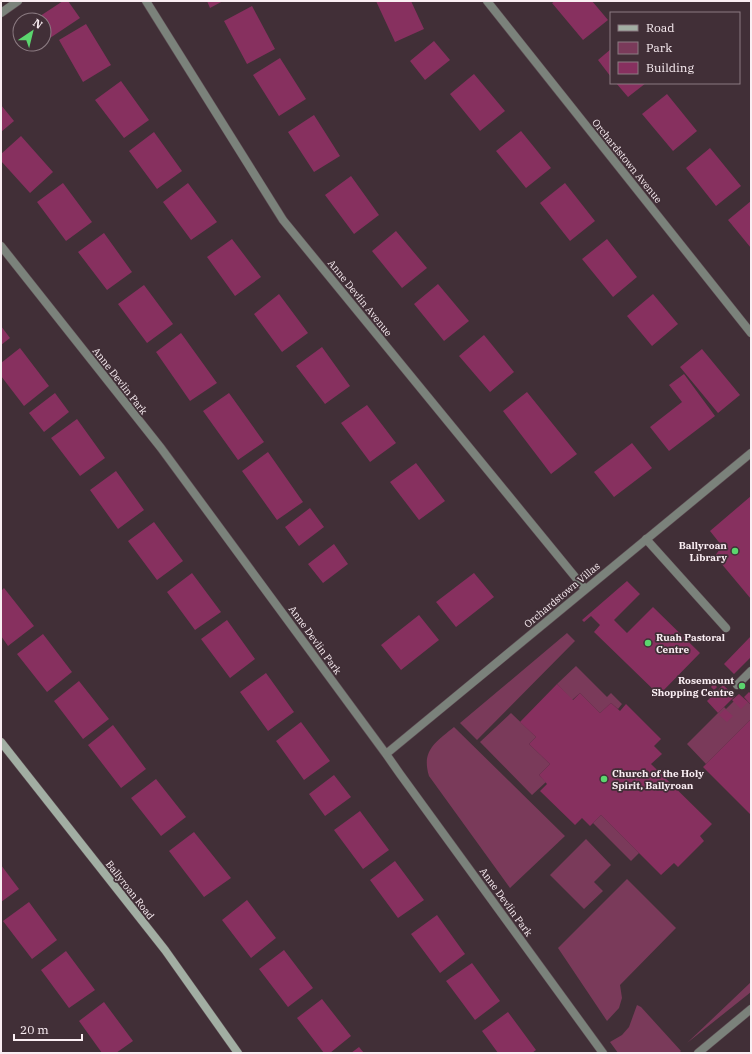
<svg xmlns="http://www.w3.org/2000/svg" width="752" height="1054" viewBox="0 0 752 1054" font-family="'IBM Plex Serif',serif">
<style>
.green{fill:#7a3a5a}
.building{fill:#87305f}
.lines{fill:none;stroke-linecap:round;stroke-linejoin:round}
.service-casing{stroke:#5f4e55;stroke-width:9}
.minor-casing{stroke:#5f4e55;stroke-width:9}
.tertiary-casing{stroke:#5f4e55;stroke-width:9}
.secondary-casing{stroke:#5f4e55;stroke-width:9}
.service{stroke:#7b827b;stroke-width:8}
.minor{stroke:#7b827b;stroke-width:8}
.tertiary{stroke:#7b827b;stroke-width:8}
.secondary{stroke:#a2aea3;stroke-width:8}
.poi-dot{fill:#5bd56e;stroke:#412f37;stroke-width:1.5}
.labels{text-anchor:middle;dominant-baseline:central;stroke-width:3.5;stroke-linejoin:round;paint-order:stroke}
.street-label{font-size:10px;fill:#faeef3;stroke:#412f37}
.poi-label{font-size:10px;font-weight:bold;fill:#faeef3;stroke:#412f37;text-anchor:end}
</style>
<rect width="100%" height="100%" fill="#412f37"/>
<!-- green -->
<path class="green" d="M 567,633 L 575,641 L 477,740 L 460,723 Z
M 576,666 L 607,697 L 611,693 L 622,704 L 618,709 L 611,703 L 600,713 L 580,693 L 572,700 L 557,684 Z
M 734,701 L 748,702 L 751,705 L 751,719 L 706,764 L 687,744 L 724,707 L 726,709 Z
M 511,713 L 536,737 L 529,744 L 550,764 L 539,775 L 546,782 L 532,795 L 480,742 Z
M 454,727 L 565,836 L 510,888 L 429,776 C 421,750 436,742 454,727 Z
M 601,815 L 639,853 L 631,861 L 593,823 Z
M 586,839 L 611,865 L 594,882 L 603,891 L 584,909 L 550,875 Z
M 627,879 L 676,928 L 620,985 L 622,998 L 619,1008 L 607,1021 L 558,948 Z
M 751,982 L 751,992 L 687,1043 Z
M 637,1005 L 641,1007 L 681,1051 L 679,1053 L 618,1053 L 610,1042 L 622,1035 L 629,1027 Z"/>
<!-- building -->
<path class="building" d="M 63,1 L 68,1 L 80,18 L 47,40 L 44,36 L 44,20 L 34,20 Z
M 207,1 L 223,1 L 210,8 Z
M 376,1 L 411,1 L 424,29 L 395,42 Z
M 555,1 L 592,1 L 608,20 L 583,40 L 552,3 Z
M 252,6 L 275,49 L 247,64 L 224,21 Z
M 86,24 L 111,65 L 83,82 L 59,40 Z
M 434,41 L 450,60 L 425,80 L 410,61 Z
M 611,49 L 611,77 L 598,60 Z
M 280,58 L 306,99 L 279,116 L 253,75 Z
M 474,74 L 505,111 L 480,131 L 450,94 Z
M 121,81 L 149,120 L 124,138 L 95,100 Z
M 616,83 L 646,83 L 628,97 Z
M 667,94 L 697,131 L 673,151 L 642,114 Z
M 1,105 L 14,121 L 1,132 Z
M 314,115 L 340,156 L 314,172 L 288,132 Z
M 521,131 L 551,168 L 526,188 L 496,151 Z
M 154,132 L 182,171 L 157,189 L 129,151 Z
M 21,136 L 53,172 L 30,193 L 1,161 L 1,154 Z
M 710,148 L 741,186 L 716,206 L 686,168 Z
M 351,176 L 379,215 L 354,234 L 325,195 Z
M 63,183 L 92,222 L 66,241 L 37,202 Z
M 188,183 L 217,222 L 191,240 L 163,202 Z
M 565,183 L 595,221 L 570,241 L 540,203 Z
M 751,201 L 751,248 L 728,220 Z
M 396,231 L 427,268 L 402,288 L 372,251 Z
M 104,233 L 132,272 L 107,290 L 78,252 Z
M 232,239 L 261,277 L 235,296 L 207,257 Z
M 607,239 L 637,277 L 613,297 L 582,259 Z
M 438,284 L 469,321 L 444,341 L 414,304 Z
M 144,285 L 173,324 L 147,343 L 118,304 Z
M 279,294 L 308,333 L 282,352 L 254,314 Z
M 653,294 L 678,324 L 652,346 L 627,316 Z
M 1,326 L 10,338 L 1,345 Z
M 181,333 L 217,383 L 190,401 L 156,352 Z
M 484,335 L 514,372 L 490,392 L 459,356 Z
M 322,347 L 350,386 L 325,404 L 296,366 Z
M 20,348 L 49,386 L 24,406 L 1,376 L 1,363 Z
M 702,349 L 740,395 L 718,413 L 680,367 Z
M 684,374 L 715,416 L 669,451 L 650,427 L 682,402 L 669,385 Z
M 527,392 L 577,454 L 551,474 L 503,411 Z
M 55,393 L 69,412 L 44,432 L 29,413 Z
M 229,393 L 264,442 L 238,460 L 203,411 Z
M 367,405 L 396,443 L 370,462 L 341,423 Z
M 77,419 L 105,458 L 80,476 L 51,438 Z
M 632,443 L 652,468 L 614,497 L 594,472 Z
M 268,452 L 303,502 L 277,520 L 242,471 Z
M 416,463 L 445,501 L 419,520 L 390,482 Z
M 116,471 L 144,510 L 118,529 L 90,490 Z
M 751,496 L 751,599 L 715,556 L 722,546 L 710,531 Z
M 310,508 L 324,527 L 299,546 L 285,527 Z
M 154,522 L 183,561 L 157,580 L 128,541 Z
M 334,544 L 348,564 L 323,583 L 308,564 Z
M 192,573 L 221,612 L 195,630 L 167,592 Z
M 474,573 L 494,597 L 456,627 L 436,602 Z
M 627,581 L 640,594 L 614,620 L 627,633 L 653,607 L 700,653 L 659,695 L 594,632 L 600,625 L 591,616 L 584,622 L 582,620 Z
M 4,588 L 34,626 L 8,646 L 1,636 L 1,591 Z
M 419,615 L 439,640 L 401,670 L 381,645 Z
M 227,620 L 255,659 L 230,678 L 201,639 Z
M 43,634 L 72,672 L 47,692 L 17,654 Z
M 751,636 L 751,657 L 734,674 L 724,664 Z
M 266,673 L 294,712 L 268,731 L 240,692 Z
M 79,681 L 109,719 L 83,739 L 54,701 Z
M 714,683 L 717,687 L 714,690 L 711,687 Z
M 557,684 L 573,700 L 580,693 L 600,713 L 611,703 L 620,711 L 626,704 L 661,739 L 654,746 L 662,754 L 651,764 L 712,824 L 700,836 L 704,841 L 678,867 L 674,863 L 661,875 L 601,815 L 590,826 L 582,818 L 575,825 L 540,791 L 547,784 L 539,775 L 550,764 L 529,744 L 536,737 L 520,722 Z
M 723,685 L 735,696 L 718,713 L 707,701 Z
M 749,692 L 751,694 L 751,705 L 744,697 Z
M 739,694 L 748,702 L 741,709 L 732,700 Z
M 725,709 L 733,716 L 727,722 L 719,715 Z
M 751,719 L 751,815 L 703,767 Z
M 301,722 L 330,761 L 304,780 L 276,741 Z
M 113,725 L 146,769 L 121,788 L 88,745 Z
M 334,775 L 351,797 L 325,816 L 309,794 Z
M 156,779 L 186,817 L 161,836 L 131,798 Z
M 360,811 L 389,850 L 363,869 L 334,830 Z
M 194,832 L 231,878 L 204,897 L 169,851 Z
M 395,861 L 424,900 L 398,918 L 370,880 Z
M 1,865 L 19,889 L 1,902 Z
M 247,900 L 276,938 L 251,958 L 222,920 Z
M 29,902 L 57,940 L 32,959 L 3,921 Z
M 437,915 L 465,954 L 440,973 L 411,934 Z
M 284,950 L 313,988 L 288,1007 L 259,969 Z
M 66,951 L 95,990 L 69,1008 L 41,970 Z
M 472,963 L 500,1001 L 475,1020 L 446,981 Z
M 322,999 L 351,1036 L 330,1053 L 324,1053 L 297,1018 Z
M 104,1002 L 133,1041 L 116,1053 L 102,1053 L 79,1021 Z
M 508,1012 L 536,1050 L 532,1053 L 498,1053 L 482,1031 Z
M 359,1047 L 364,1053 L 351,1053 Z"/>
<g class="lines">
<!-- service casing -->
<g class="service-casing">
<path id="service" d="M 646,539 L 726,628
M 737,685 L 751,671"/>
</g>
<!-- minor casing -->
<g class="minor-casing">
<path id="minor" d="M 146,1 L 283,220 L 585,589
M 487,1 L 751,333
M 1,13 L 18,1
M 1,246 L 161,448 L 386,754 L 400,774 L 603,1053
M 386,754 L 751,453"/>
</g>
<!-- tertiary casing -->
<g class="tertiary-casing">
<path id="tertiary" d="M 698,1053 L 751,1009"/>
</g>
<!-- secondary casing -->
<g class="secondary-casing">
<path id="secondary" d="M 1,742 L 165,950 L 238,1053"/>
</g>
<!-- service -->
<use href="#service" class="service"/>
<!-- minor -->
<use href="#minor" class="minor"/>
<!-- tertiary -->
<use href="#tertiary" class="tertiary"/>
<!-- secondary -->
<use href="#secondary" class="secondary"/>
</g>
<!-- markers -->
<g class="poi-dot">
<circle cx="735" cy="551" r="4"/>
<circle cx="648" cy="643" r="4"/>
<circle cx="742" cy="686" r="4"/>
<circle cx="604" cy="779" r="4"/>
</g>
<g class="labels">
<!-- street labels -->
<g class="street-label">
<text transform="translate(627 161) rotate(51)">Orchardstown Avenue</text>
<text transform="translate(360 298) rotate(51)">Anne Devlin Avenue</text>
<text transform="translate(120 381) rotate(52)">Anne Devlin Park</text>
<text transform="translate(562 595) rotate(-40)">Orchardstown Villas</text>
<text transform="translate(315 640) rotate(54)">Anne Devlin Park</text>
<text transform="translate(130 890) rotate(52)">Ballyroan Road</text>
<text transform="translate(506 902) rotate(54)">Anne Devlin Park</text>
</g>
<!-- poi labels -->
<g class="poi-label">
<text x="727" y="545">Ballyroan<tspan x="727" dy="12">Library</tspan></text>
<text x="656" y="637" text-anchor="start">Ruah Pastoral<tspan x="656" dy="12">Centre</tspan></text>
<text x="734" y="680">Rosemount<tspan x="734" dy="12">Shopping Centre</tspan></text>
<text x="612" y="773" text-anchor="start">Church of the Holy<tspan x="612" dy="12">Spirit, Ballyroan</tspan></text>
</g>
</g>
<!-- border -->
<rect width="752" height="1054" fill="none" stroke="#faeef3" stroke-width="4"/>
<!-- legend -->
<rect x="610" y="12" width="130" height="72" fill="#412f37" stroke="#8b7b82"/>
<rect x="618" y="25" width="20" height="6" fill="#a2aea3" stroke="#8b7b82"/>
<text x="646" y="32" font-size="12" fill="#faeef3">Road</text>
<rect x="618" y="42" width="20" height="12" fill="#7a3a5a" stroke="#8b7b82"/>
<text x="646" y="52" font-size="12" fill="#faeef3">Park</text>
<rect x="618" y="62" width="20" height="12" fill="#87305f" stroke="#8b7b82"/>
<text x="646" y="72" font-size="12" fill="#faeef3">Building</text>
<!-- north arrow -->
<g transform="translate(32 32) rotate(35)"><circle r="19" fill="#412f37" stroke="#8b7b82"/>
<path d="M0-3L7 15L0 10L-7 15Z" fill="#5bd56e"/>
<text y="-6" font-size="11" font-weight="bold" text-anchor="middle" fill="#faeef3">N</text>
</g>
<!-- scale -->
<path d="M14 1034v6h68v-6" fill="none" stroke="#faeef3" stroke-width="2"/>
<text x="20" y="1034" font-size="12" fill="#faeef3" stroke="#412f37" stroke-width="3" paint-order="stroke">20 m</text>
</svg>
